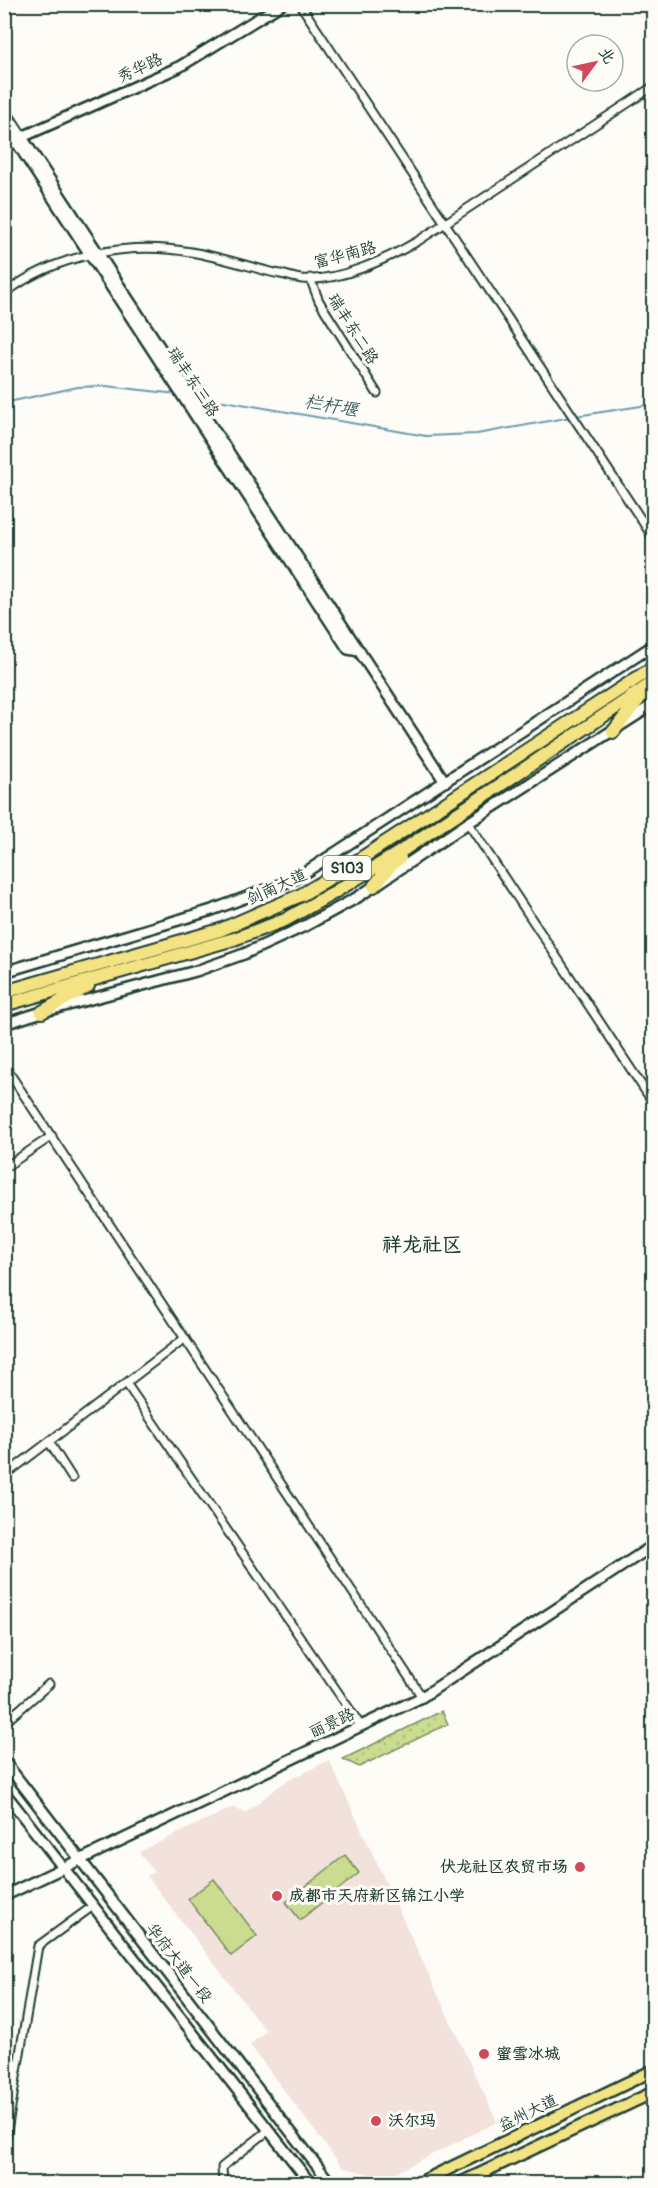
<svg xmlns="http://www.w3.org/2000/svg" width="658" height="2188" viewBox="0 0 658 2188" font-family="Pangolin,'LXGW WenKai TC',sans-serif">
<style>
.built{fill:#f3e1db}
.green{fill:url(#green-dots);stroke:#758c62;stroke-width:1.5}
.pitch{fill:#cbdb8f;stroke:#758c62;stroke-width:1.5}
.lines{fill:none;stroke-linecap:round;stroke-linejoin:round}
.stream{stroke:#699bac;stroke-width:2}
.street-casing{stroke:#1f3d34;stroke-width:11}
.secondary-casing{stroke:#1f3d34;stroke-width:14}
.primary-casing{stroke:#1f3d34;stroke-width:15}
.highway-casing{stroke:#1f3d34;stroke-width:16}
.street{stroke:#fdfcf7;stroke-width:7}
.secondary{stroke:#fdfcf7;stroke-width:9}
.primary{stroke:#f4e382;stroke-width:10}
.highway{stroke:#f4e382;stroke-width:12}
.poi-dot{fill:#d1495b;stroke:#fdfcf7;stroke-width:2}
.labels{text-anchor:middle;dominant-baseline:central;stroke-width:6;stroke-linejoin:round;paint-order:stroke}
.shield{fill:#fdfcf7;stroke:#62766e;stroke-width:1.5}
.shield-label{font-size:15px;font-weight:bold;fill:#1f3d34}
.street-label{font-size:16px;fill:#1f3d34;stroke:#fdfcf7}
.poi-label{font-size:16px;font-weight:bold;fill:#1f3d34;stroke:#fdfcf7;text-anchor:start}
.water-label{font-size:18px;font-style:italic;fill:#385c5c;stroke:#fdfcf7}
.quarter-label{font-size:20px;font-weight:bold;fill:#1f3d34;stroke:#fdfcf7}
</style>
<defs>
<pattern id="green-dots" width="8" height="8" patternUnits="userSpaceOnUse" patternTransform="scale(1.5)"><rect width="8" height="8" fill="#cbdb8f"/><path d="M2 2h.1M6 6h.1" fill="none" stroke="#aebd7c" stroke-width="1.8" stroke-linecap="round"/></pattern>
</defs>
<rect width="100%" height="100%" fill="#fdfcf7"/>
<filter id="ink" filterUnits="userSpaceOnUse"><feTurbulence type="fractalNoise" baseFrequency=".0167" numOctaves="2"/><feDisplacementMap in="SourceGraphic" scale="12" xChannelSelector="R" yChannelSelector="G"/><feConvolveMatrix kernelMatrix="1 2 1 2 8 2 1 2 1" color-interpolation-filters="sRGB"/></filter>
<g filter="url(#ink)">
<!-- built -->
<path class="built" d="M 329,1760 L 497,2122 L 385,2178 L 342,2167 L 250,2045 L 266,2031 L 147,1876 L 154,1872 L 139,1852 L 233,1807 L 245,1813 L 282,1784 Z"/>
<!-- green -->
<path class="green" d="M 442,1711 L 448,1724 L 359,1767 L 343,1759 Z"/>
<!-- pitch -->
<path class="pitch" d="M 345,1855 L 359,1873 L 300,1920 L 286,1902 Z
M 214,1879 L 257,1936 L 231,1956 L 188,1899 Z"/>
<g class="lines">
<!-- stream -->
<path class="stream" d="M 195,396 L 426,436 L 477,434 L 571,417
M 4,403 L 78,387 L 106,386 L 177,394
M 576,416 L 654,404"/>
<!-- street casing -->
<g class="street-casing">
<path id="street" d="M 300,4 L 654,539
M 310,278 L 319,301 L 377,393
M 4,294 C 55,254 129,241 191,252 C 220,257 247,266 275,273 C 284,274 293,278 302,279 C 339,282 387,259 418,241 L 654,86
M 468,823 L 654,1104
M 4,1065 L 422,1697
M 4,1168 L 52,1136
M 126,1383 L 361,1726
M 49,1442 L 72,1478
M 4,1476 L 185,1338
M 4,1723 L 49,1684
M 4,2149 L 38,1946 L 93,1906
M 223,2184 L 222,2167 L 269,2130"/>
</g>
<!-- secondary casing -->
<g class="secondary-casing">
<path id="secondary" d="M 4,110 L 445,782
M 4,123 L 348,649 L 360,651
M 4,148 L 22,137 L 179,67 L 282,4
M 4,972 L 212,910 L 295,879 L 654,645
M 4,1024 L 42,1012 L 196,971 L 244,954 L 305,926 L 358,897 L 468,823 L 654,704
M 4,1761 L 331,2184
M 4,1792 L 311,2184
M 4,1896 L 422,1697 L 654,1545"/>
</g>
<!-- primary casing -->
<g class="primary-casing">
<path id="primary" d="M 417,2184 L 654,2070
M 458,2184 L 654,2092"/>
</g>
<!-- highway casing -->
<g class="highway-casing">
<path id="highway" d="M 613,732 L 642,695
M 374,886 L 392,864 L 400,858
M 4,992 L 220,930 L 301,895 L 351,865 L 654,667
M 4,1005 L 234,939 L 285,920 L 333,893 L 400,852 L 654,682
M 42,1012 L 88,986"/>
</g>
<!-- street -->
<use href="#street" class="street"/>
<!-- secondary -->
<use href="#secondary" class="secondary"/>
<!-- primary -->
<use href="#primary" class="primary"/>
<!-- highway -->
<use href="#highway" class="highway"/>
</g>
</g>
<!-- markers -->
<g class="poi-dot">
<circle cx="580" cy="1867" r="6"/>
<circle cx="277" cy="1896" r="6"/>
<circle cx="484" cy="2054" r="6"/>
<circle cx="376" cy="2121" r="6"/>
</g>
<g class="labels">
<!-- shield labels -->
<rect class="shield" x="323" y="856" width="48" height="24" rx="4.5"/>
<g class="shield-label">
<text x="347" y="868">S103</text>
</g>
<!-- street labels -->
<g class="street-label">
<text transform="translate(140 68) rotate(-25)">秀华路</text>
<text transform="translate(345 255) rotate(-15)">富华南路</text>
<text transform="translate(353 329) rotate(58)">瑞丰东二路</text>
<text transform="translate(193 382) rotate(57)">瑞丰东三路</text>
<text transform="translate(277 887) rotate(-25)">剑南大道</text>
<text transform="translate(332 1723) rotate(-25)">丽景路</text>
<text transform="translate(179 1963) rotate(52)">华府大道一段</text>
<text transform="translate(528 2113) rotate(-26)">益州大道</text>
</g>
<!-- poi labels -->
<g class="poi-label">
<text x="568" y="1867" text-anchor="end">伏龙社区农贸市场</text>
<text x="289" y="1896">成都市天府新区锦江小学</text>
<text x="496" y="2054">蜜雪冰城</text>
<text x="388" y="2121">沃尔玛</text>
</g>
<!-- water labels -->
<g class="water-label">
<text transform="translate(331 406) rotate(10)">栏杆堰</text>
</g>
<!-- quarter labels -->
<g class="quarter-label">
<text x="422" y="1244">祥龙社区</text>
</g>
</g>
<!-- margin -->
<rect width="658" height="2188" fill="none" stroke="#fdfcf7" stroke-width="24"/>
<rect x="12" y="12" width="634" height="2164" fill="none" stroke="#1f3d34" stroke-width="2" filter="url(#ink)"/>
<!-- north arrow -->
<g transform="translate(595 63) rotate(57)"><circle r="28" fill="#fdfcf7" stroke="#a4b0a9" stroke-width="1.5"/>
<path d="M0-4.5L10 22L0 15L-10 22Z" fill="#d1495b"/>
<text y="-9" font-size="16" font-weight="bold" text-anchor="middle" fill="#1f3d34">北</text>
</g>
</svg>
